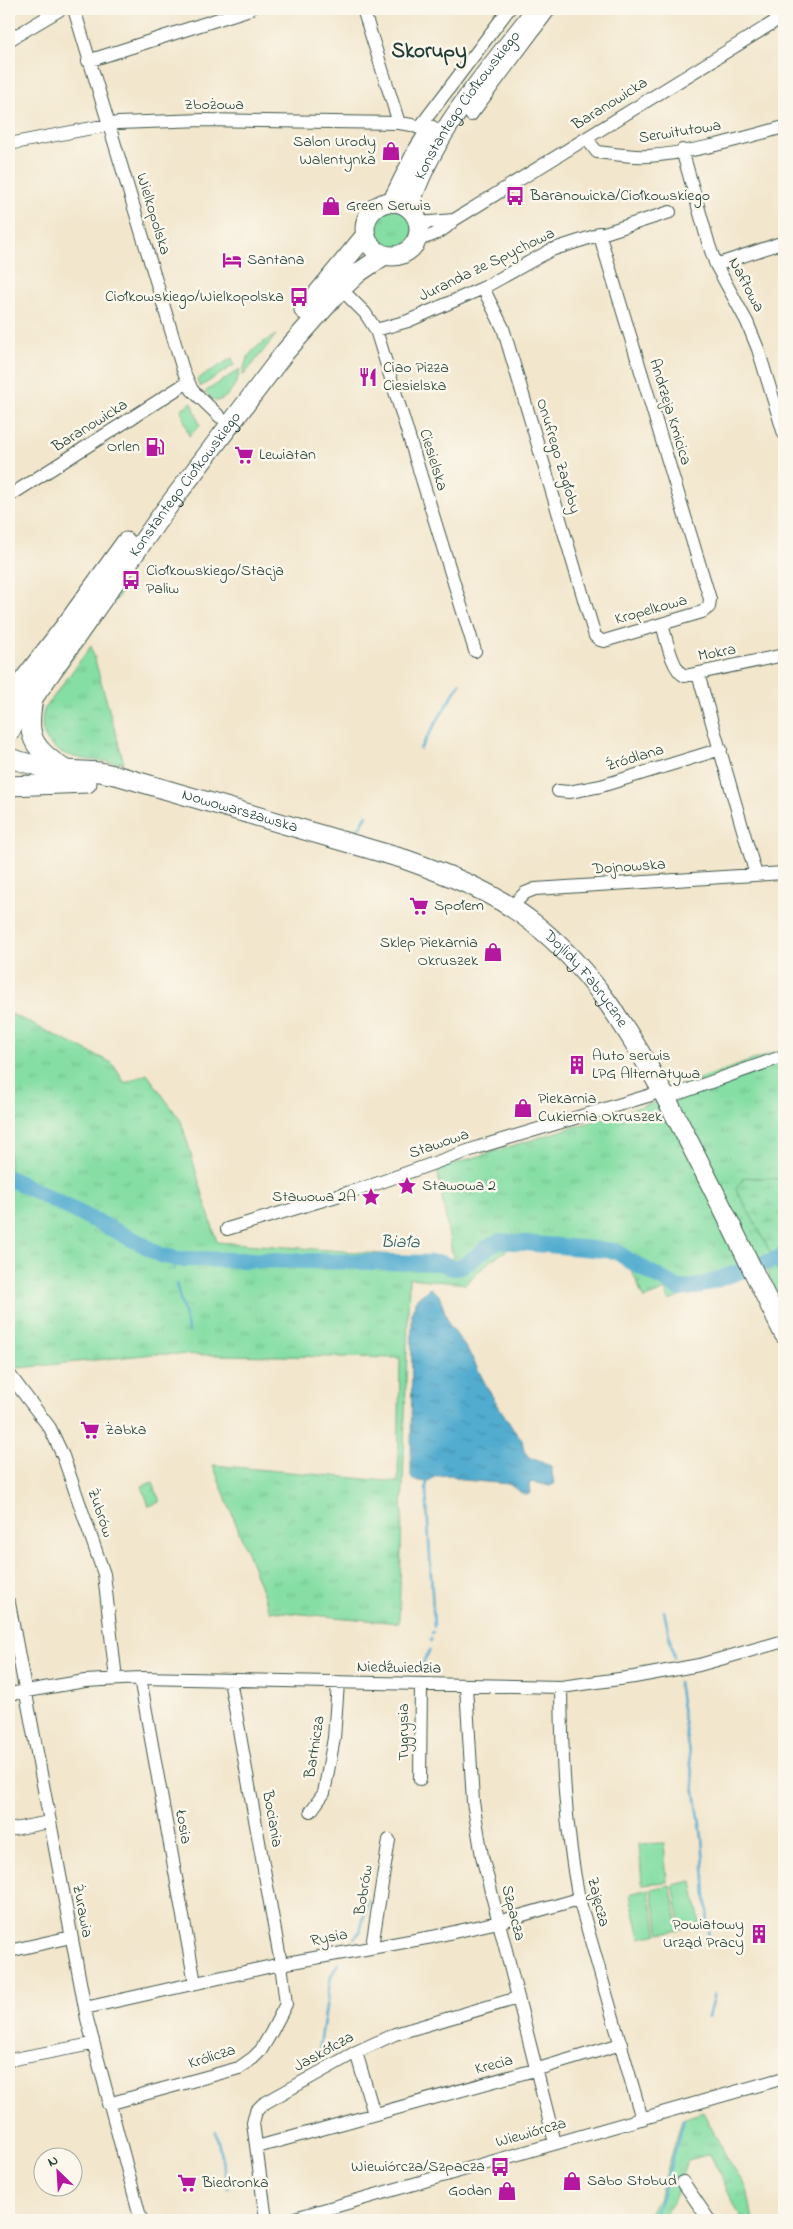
<svg xmlns="http://www.w3.org/2000/svg" width="793" height="2229" viewBox="0 0 793 2229" font-family="'Indie Flower',sans-serif">
<style>
.grass{fill:url(#grass-tufts);stroke:#528e6c}
.wetland{fill:url(#wetland-marsh);stroke:#528e6c}
.park{fill:url(#park-crowns);stroke:#528e6c}
.garden{fill:#85dea4;stroke:#528e6c}
.water{fill:url(#water-ripples);stroke:#387482}
.lines{fill:none;stroke-linecap:round;stroke-linejoin:round}
.stream{stroke:#51accf;stroke-width:2.5}
.river{stroke:#51accf;stroke-width:16}
.minor-casing{stroke:#3f564b;stroke-width:14}
.highway-casing{stroke:#3f564b;stroke-width:21}
.minor{stroke:#fff;stroke-width:12}
.highway{stroke:#fff;stroke-width:19}
.labels{text-anchor:middle;dominant-baseline:central;stroke-width:5;stroke-linejoin:round;paint-order:stroke}
.street-label{font-size:16px;fill:#1f3d34;stroke:#fbf7ec}
.poi-label{font-size:16px;fill:#1f3d34;stroke:#fbf7ec;text-anchor:start}
.water-label{font-size:18px;font-style:italic;fill:#2e5e62;stroke:#fbf7ec}
.district-label{font-size:21px;font-weight:bold;fill:#1f3d34;stroke:#fbf7ec}
</style>
<defs>
<pattern id="grass-tufts" width="24" height="20" patternUnits="userSpaceOnUse" patternTransform="scale(1.25)"><rect width="24" height="20" fill="#85dea4"/><path d="M3 7l-1-3M5 7V3M7 7l1-3M15 17l-1-3M17 17v-4M19 17l1-3" fill="none" stroke="#72bf8e"/></pattern>
<pattern id="wetland-marsh" width="20" height="14" patternUnits="userSpaceOnUse" patternTransform="scale(1.25)"><rect width="20" height="14" fill="#85dea4"/><path d="M1 5h8M5 5V1M11 12h8M15 12V8" fill="none" stroke="#72bf8e"/></pattern>
<pattern id="park-crowns" width="20" height="18" patternUnits="userSpaceOnUse" patternTransform="scale(1.25)"><rect width="20" height="18" fill="#85dea4"/><path d="M2 6a3 3 0 1 1 6 0M12 15a3 3 0 1 1 6 0" fill="none" stroke="#72bf8e"/></pattern>
<pattern id="water-ripples" width="26" height="14" patternUnits="userSpaceOnUse" patternTransform="scale(1.25)"><rect width="26" height="14" fill="#51accf"/><path d="M2 4q2-2 4 0t4 0M15 11q2-2 4 0t4 0" fill="none" stroke="#438da9"/></pattern>
</defs>
<rect width="100%" height="100%" fill="#fbf7ec"/>
<filter id="ink" filterUnits="userSpaceOnUse"><feTurbulence type="fractalNoise" baseFrequency=".02" numOctaves="2"/><feDisplacementMap in="SourceGraphic" scale="10" xChannelSelector="R" yChannelSelector="G"/><feConvolveMatrix kernelMatrix="1 2 1 2 8 2 1 2 1" color-interpolation-filters="sRGB"/></filter>
<filter id="wash" filterUnits="userSpaceOnUse"><feTurbulence type="fractalNoise" baseFrequency=".0096" numOctaves="4" result="noise"/><feDisplacementMap in="SourceGraphic" scale="20" xChannelSelector="R" yChannelSelector="G"/><feGaussianBlur stdDeviation="1.12" result="paint"/><feColorMatrix in="noise" values="0 0 0 0 0 0 0 0 0 0 0 0 0 0 0 0 0 1.4 0 .05"/><feComposite in="paint" operator="in"/></filter>
<g filter="url(#wash)">
<rect width="100%" height="100%" fill="#f2e6cc"/>
<!-- grass -->
<path class="grass" d="M373 229a20 20 0 1 1 40 0a20 20 0 1 1-40 0Z
M 276,335 L 243,376 C 244,353 258,345 276,335 Z
M 232,358 L 234,365 L 200,387 L 197,381 L 198,379 Z
M 240,369 C 239,380 228,402 214,401 L 205,392 Z
M 192,402 L 200,426 L 189,436 L 181,409 Z
M 119,592 L 121,593 L 37,706 Z
M 91,646 L 124,763 C 91,760 31,761 44,710 Z
M 9,1013 L 112,1063 L 125,1083 L 147,1074 L 181,1121 L 217,1242 L 453,1259 L 437,1169 L 662,1100 L 671,1089 L 784,1049 L 784,1308 L 764,1266 L 669,1301 L 665,1290 L 644,1299 L 629,1264 L 615,1252 L 518,1243 L 490,1261 L 465,1284 L 409,1278 L 399,1623 L 270,1611 L 213,1465 L 398,1482 L 400,1358 L 154,1354 L 19,1368 L 9,1363 Z
M 703,2112 L 731,2165 L 747,2188 L 753,2220 L 741,2218 L 710,2154 L 687,2160 L 673,2203 L 660,2220 L 643,2220 L 659,2198 L 682,2119 Z"/>
<!-- wetland -->
<path class="wetland" d="M 744,1177 L 784,1179 L 784,1268 L 777,1264 L 736,1189 Z"/>
<!-- park -->
<path class="park" d="M 153,1482 L 160,1502 L 149,1506 L 142,1486 Z"/>
<!-- garden -->
<path class="garden" d="M 664,1843 L 667,1882 L 642,1884 L 639,1844 Z
M 692,1881 L 700,1925 L 681,1929 L 673,1885 Z
M 670,1885 L 679,1930 L 660,1933 L 651,1889 Z
M 648,1889 L 658,1934 L 640,1938 L 630,1894 Z"/>
<!-- water -->
<path class="water" d="M 430,1288 L 439,1295 L 449,1324 L 470,1354 L 489,1391 L 513,1429 L 522,1440 L 524,1451 L 529,1457 L 551,1466 L 554,1484 L 550,1486 L 533,1482 L 529,1484 L 530,1493 L 528,1495 L 523,1494 L 509,1484 L 463,1480 L 451,1475 L 436,1476 L 427,1482 L 413,1480 L 411,1477 L 412,1312 L 417,1299 Z"/>
<g class="lines">
<!-- stream -->
<path class="stream" d="M 420,749 L 460,683
M 356,833 L 367,815
M 772,1261 L 782,1276 L 784,1284
M 174,1269 L 175,1258
M 176,1284 L 189,1332
M 427,1482 L 426,1488 L 434,1627
M 664,1611 L 674,1658
M 432,1633 L 433,1632
M 431,1641 L 431,1638
M 418,1671 L 430,1650
M 678,1682 L 702,1837 L 709,1940
M 354,1938 L 360,1932 L 368,1900
M 708,2017 L 714,1994
M 310,2061 L 319,2051 L 331,1976 L 338,1964
M 216,2132 L 228,2188
M 649,2220 L 660,2203 L 684,2119"/>
<!-- river -->
<path class="river" d="M 9,1178 L 142,1244 L 160,1255 L 178,1259 L 442,1263 C 447,1264 447,1267 452,1268 C 468,1270 483,1245 501,1241 L 616,1251 L 630,1261 L 680,1289 L 699,1286 L 784,1256"/>
</g>
</g>
<g filter="url(#ink)">
<g class="lines">
<!-- minor casing -->
<g class="minor-casing">
<path id="minor" d="M 74,9 L 183,370 L 192,390 L 220,417
M 363,9 L 399,123
M 9,40 L 61,9
M 88,61 L 250,9
M 471,115 L 550,9
M 586,138 L 597,152 C 614,154 631,157 648,156 C 693,153 740,139 784,127
M 9,144 L 118,123 L 203,120 L 399,123 L 412,125 L 419,128 L 509,9
M 682,150 L 709,245 L 716,265 L 747,322 L 758,349 L 784,434
M 419,223 L 454,220
M 417,240 C 432,236 443,232 454,220 L 784,16
M 716,265 L 784,242
M 483,288 L 503,328 L 595,636 L 600,640 L 604,641 L 702,612 L 709,607 L 710,599 L 599,233
M 341,289 L 365,313 L 376,330 L 475,651
M 376,330 L 408,321 L 483,288 L 551,250 L 670,212
M 9,496 L 188,382
M 662,624 C 666,637 672,671 685,676 L 784,655
M 698,674 L 756,875
M 558,791 L 569,792 L 601,786 L 721,749
M 511,907 L 525,893 L 535,889 L 784,873
M 666,1098 L 784,1056
M 227,1229 L 370,1186 L 479,1147 L 651,1095 L 661,1090
M 9,1374 L 50,1428 L 63,1456 L 104,1574 L 116,1679
M 9,1603 L 87,2019 L 141,2220
M 140,1678 L 195,1983
M 466,1686 L 473,1802 L 482,1856 L 555,2143
M 561,1687 C 562,1758 565,1829 579,1899 L 642,2119
M 9,1694 L 85,1681 L 140,1678 L 561,1687 L 634,1677 L 699,1665 L 784,1641
M 420,1779 L 421,1685
M 311,1811 L 324,1793 L 334,1738 L 338,1683
M 9,1830 L 49,1822
M 372,1946 L 389,1840
M 9,1951 L 71,1937
M 85,2008 L 281,1964 L 432,1937 L 498,1922 L 579,1899
M 356,2052 L 374,2114
M 9,2060 L 92,2044
M 108,2104 L 239,2068 L 253,2058 L 261,2050 L 271,2033 L 286,2004 L 281,1964 L 230,1680
M 257,2147 L 538,2069 L 621,2044
M 683,2182 L 709,2220
M 266,2220 L 253,2123 L 256,2111 L 263,2104 L 356,2052 L 395,2034 L 518,1998
M 288,2220 L 784,2078"/>
</g>
<!-- highway casing -->
<g class="highway-casing">
<g id="highway">
<circle cx="392" cy="229" r="27"/>
<path d="M 392,202 L 417,152 L 431,130"/>
<path id="s1" d="M 409,208 C 432,132 489,71 536,9"/>
<path d="M 304,310 L 365,236"/>
<path d="M 9,699 L 69,621 L 126,542"/>
<path d="M 33,699 C 26,736 32,748 64,769"/>
<path id="s2" d="M 9,733 L 19,714 L 33,698 L 163,513 L 285,352 L 341,289 L 358,273 L 383,256"/>
<path id="s3" d="M 9,758 L 48,769 L 100,772 L 119,776 L 404,859 C 449,875 494,892 532,922 C 589,966 628,1029 662,1091 C 706,1171 744,1253 784,1334"/>
<path d="M 9,786 L 87,783"/>
</g>
</g>
<!-- minor -->
<use href="#minor" class="minor"/>
<!-- highway -->
<use href="#highway" class="highway"/>
</g>
</g>
<!-- icons -->
<defs>
<g id="shop-bare" transform="scale(1.5)"><path d="M-5-2.5h2.3a2.7 3.5 0 0 1 5.4 0H5L5.5 6h-11ZM-1.5-2.5h3a1.5 2.3 0 0 0-3 0Z" fill="#b5179e" stroke="#fbf7ec" stroke-width="2.5" paint-order="stroke"/></g>
<g id="bus-bare" transform="scale(1.5)"><path d="M-5-6H5V4H4V6H2V4H-2V6H-4V4H-5ZM-3.5-4V0h7V-4ZM-3.5 1.2v1.5H-2V1.2ZM2 1.2v1.5H3.5V1.2Z" fill="#b5179e" stroke="#fbf7ec" stroke-width="2.5" paint-order="stroke"/></g>
<g id="hotel-bare" transform="scale(1.5)"><path d="M-6-4.5h1.5V1H6V5H4.5V3h-9V5H-6ZM-4 0a1.8 1.8 0 1 1 3.6 0ZM.5 0V-2.5h3Q6-2.5 6 0Z" fill="#b5179e" stroke="#fbf7ec" stroke-width="2.5" paint-order="stroke"/></g>
<g id="restaurant-bare" transform="scale(1.5)"><path d="M-5-6h1v4h1v-4h1v4h1v-4h1v5L-1.5 .5V6h-2V.5L-5-1ZM5-6V6H3V1.5H1.5Q1.5-4 5-6Z" fill="#b5179e" stroke="#fbf7ec" stroke-width="2.5" paint-order="stroke"/></g>
<g id="fuel-bare" transform="scale(1.5)"><path d="M-5.5-6h7V0h2V4h1.3V-2.5L3-4.5l.8-.8L6-3V5H2.5V1h-1V6h-7ZM-4.2-4.7v3.2H.2V-4.7Z" fill="#b5179e" stroke="#fbf7ec" stroke-width="2.5" paint-order="stroke"/></g>
<g id="supermarket-bare" transform="scale(1.5)"><path d="M-6-5.5h2.5l.6 2H6L4.5 2H-2.5L-4.4-4H-6ZM-1.5 3.2a1.3 1.3 0 1 0 .1 0ZM3 3.2a1.3 1.3 0 1 0 .1 0Z" fill="#b5179e" stroke="#fbf7ec" stroke-width="2.5" paint-order="stroke"/></g>
<g id="building-bare" transform="scale(1.5)"><path d="M-4-6H4V6H1V3H-1V6H-4ZM-2.5-4.3h1.7v1.8h-1.7ZM.8-4.3h1.7v1.8H.8ZM-2.5-1h1.7V.8h-1.7ZM.8-1h1.7V.8H.8Z" fill="#b5179e" stroke="#fbf7ec" stroke-width="2.5" paint-order="stroke"/></g>
<g id="sight-bare" transform="scale(1.5)"><path d="M0-6L1.8-2.2L6-1.7L2.9 1.2L3.7 5.4L0 3.3L-3.7 5.4L-2.9 1.2L-6-1.7L-1.8-2.2Z" fill="#b5179e" stroke="#fbf7ec" stroke-width="2.5" paint-order="stroke"/></g>
</defs>
<g fill-rule="evenodd">
<use href="#shop-bare" x="391" y="151"/>
<use href="#bus-bare" x="515" y="196"/>
<use href="#shop-bare" x="331" y="206"/>
<use href="#hotel-bare" x="232" y="260"/>
<use href="#bus-bare" x="299" y="297"/>
<use href="#restaurant-bare" x="368" y="377"/>
<use href="#fuel-bare" x="155" y="447"/>
<use href="#supermarket-bare" x="244" y="455"/>
<use href="#bus-bare" x="131" y="580"/>
<use href="#supermarket-bare" x="419" y="906"/>
<use href="#shop-bare" x="493" y="952"/>
<use href="#building-bare" x="577" y="1065"/>
<use href="#shop-bare" x="523" y="1108"/>
<use href="#sight-bare" x="407" y="1186"/>
<use href="#sight-bare" x="371" y="1197"/>
<use href="#supermarket-bare" x="90" y="1430"/>
<use href="#building-bare" x="759" y="1934"/>
<use href="#bus-bare" x="500" y="2167"/>
<use href="#shop-bare" x="572" y="2181"/>
<use href="#supermarket-bare" x="187" y="2183"/>
<use href="#shop-bare" x="507" y="2191"/>
</g>
<g class="labels">
<!-- street labels -->
<g class="street-label">
<text transform="translate(610 104) rotate(-32)">Baranowicka</text>
<text x="214" y="105">Zbożowa</text>
<text stroke="none"><textPath href="#s1" startOffset="119">Konstantego Ciołkowskiego</textPath></text>
<text transform="translate(680 132) rotate(-9)">Serwitutowa</text>
<text transform="translate(153 214) rotate(73)">Wielkopolska</text>
<text transform="translate(487 265) rotate(-26)">Juranda ze Spychowa</text>
<text transform="translate(746 285) rotate(62)">Naftowa</text>
<text transform="translate(670 412) rotate(73)">Andrzeja Kmicica</text>
<text transform="translate(90 426) rotate(-32)">Baranowicka</text>
<text transform="translate(558 456) rotate(73)">Onufrego Zagłoby</text>
<text transform="translate(433 460) rotate(73)">Ciesielska</text>
<text stroke="none"><textPath href="#s2" startOffset="305">Konstantego Ciołkowskiego</textPath></text>
<text transform="translate(651 610) rotate(-16)">Kropelkowa</text>
<text transform="translate(717 653) rotate(-11)">Mokra</text>
<text transform="translate(635 758) rotate(-17)">Źródlana</text>
<text stroke="none"><textPath href="#s3" startOffset="238">Nowowarszawska</textPath></text>
<text transform="translate(629 867) rotate(-4)">Dojnowska</text>
<text stroke="none"><textPath href="#s3" startOffset="631">Dojlidy Fabryczne</textPath></text>
<text transform="translate(439 1144) rotate(-19)">Stawowa</text>
<text transform="translate(100 1513) rotate(71)">Żubrów</text>
<text transform="translate(399 1668) rotate(1)">Niedźwiedzia</text>
<text transform="translate(404 1732) rotate(-90)">Tygrysia</text>
<text transform="translate(315 1747) rotate(-81)">Bartnicza</text>
<text transform="translate(272 1819) rotate(80)">Bociania</text>
<text transform="translate(183 1827) rotate(80)">Łosia</text>
<text transform="translate(364 1890) rotate(-81)">Bobrów</text>
<text transform="translate(598 1902) rotate(76)">Zajęcza</text>
<text transform="translate(82 1911) rotate(79)">Żurawia</text>
<text transform="translate(513 1913) rotate(76)">Szpacza</text>
<text transform="translate(329 1938) rotate(-11)">Rysia</text>
<text transform="translate(324 2052) rotate(-29)">Jaskółcza</text>
<text transform="translate(212 2057) rotate(-18)">Królicza</text>
<text transform="translate(494 2065) rotate(-15)">Krecia</text>
<text transform="translate(531 2133) rotate(-16)">Wiewiórcza</text>
</g>
<!-- poi labels -->
<g class="poi-label">
<text x="376" y="142" text-anchor="end">Salon Urody<tspan x="376" dy="18">Walentynka</tspan></text>
<text x="530" y="196">Baranowicka/Ciołkowskiego</text>
<text x="346" y="206">Green Serwis</text>
<text x="247" y="260">Santana</text>
<text x="284" y="297" text-anchor="end">Ciołkowskiego/Wielkopolska</text>
<text x="383" y="368">Ciao Pizza<tspan x="383" dy="18">Ciesielska</tspan></text>
<text x="140" y="447" text-anchor="end">Orlen</text>
<text x="259" y="455">Lewiatan</text>
<text x="146" y="571">Ciołkowskiego/Stacja<tspan x="146" dy="18">Paliw</tspan></text>
<text x="434" y="906">Społem</text>
<text x="478" y="943" text-anchor="end">Sklep Piekarnia<tspan x="478" dy="18">Okruszek</tspan></text>
<text x="592" y="1056">Auto serwis<tspan x="592" dy="18">LPG Alternatywa</tspan></text>
<text x="538" y="1099">Piekarnia<tspan x="538" dy="18">Cukiernia Okruszek</tspan></text>
<text x="422" y="1186">Stawowa 2</text>
<text x="356" y="1197" text-anchor="end">Stawowa 2A</text>
<text x="105" y="1430">Żabka</text>
<text x="744" y="1925" text-anchor="end">Powiatowy<tspan x="744" dy="18">Urząd Pracy</tspan></text>
<text x="485" y="2167" text-anchor="end">Wiewiórcza/Szpacza</text>
<text x="587" y="2181">Sabo Stobud</text>
<text x="202" y="2183">Biedronka</text>
<text x="492" y="2191" text-anchor="end">Godan</text>
</g>
<!-- water labels -->
<g class="water-label">
<text transform="translate(400 1243) rotate(1)">Biała</text>
</g>
<!-- district labels -->
<g class="district-label">
<text x="429" y="52">Skorupy</text>
</g>
</g>
<!-- margin -->
<rect width="793" height="2229" fill="none" stroke="#fbf7ec" stroke-width="30"/>
<!-- north arrow -->
<g transform="translate(58 2172) rotate(335)"><circle r="24" fill="#fbf7ec" stroke="#a3ada2"/>
<path d="M0-4L9 19L0 12L-9 19Z" fill="#b5179e"/>
<text y="-8" font-size="14" font-weight="bold" text-anchor="middle" fill="#1f3d34">N</text>
</g>
</svg>
